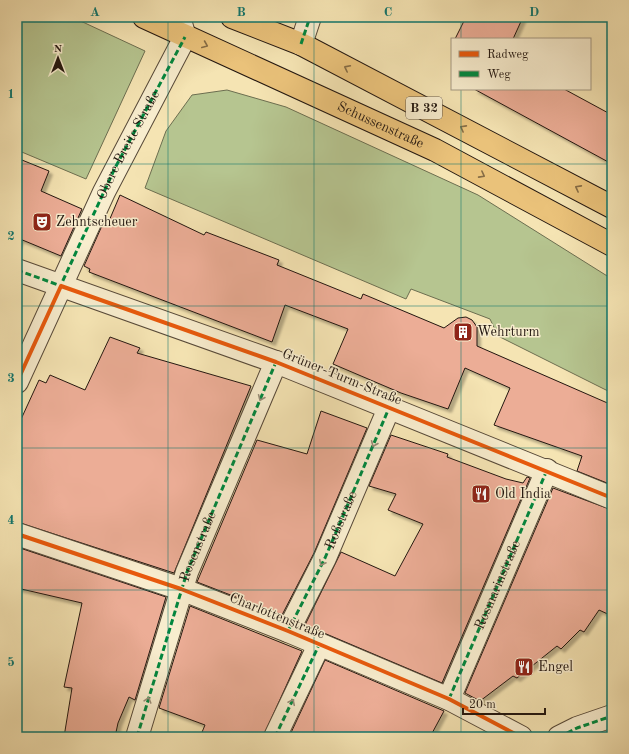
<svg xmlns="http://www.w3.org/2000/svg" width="629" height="754" viewBox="0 0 629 754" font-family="'Old Standard TT',serif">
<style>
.green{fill:#b6c590;stroke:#6c6e50}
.building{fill:#ecad96;stroke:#231710;filter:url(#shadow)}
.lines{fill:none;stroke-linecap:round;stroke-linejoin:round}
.street-casing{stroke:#584a39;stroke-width:24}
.primary-casing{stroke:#231710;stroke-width:24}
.street{stroke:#f8edce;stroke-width:22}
.primary{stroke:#eac27a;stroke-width:22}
.quiet{stroke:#00873e;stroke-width:3;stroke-dasharray:6 3;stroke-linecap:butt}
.cycleway-casing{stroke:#f8edce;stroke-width:6}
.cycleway{stroke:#e8590c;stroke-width:4}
.oneway{stroke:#866c45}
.oneway2{stroke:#988d78}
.grid{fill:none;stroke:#0f766e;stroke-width:1;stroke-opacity:0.55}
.labels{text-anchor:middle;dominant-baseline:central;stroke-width:3;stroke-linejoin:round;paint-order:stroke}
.shield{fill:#f8edce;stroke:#635749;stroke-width:1}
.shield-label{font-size:13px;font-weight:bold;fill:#231710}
.street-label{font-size:14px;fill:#231710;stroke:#f8edce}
.poi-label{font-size:14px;fill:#231710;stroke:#f8edce;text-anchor:start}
.neatline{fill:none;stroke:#0f766e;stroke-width:1.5}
.grid-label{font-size:13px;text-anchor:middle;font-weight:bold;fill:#0f766e}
</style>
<defs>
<filter id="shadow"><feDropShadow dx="3.5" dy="3.5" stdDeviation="1" flood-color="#0004"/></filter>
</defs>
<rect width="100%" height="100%" fill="#f5e4b3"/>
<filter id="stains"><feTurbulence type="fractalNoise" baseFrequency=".005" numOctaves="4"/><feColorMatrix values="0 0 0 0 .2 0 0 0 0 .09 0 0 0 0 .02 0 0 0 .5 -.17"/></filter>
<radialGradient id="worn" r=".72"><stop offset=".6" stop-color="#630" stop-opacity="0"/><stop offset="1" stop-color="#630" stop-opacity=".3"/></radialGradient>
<!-- green -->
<path class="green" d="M 17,17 L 72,17 L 145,51 L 86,179 L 17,150 Z
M 227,90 L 286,107 L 478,195 L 612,279 L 612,393 L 498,336 L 490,319 L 411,289 L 406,299 L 145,188 L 166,131 L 192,95 Z"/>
<!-- building -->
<path class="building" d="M 466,17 L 523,17 L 513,39 L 455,39 Z
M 474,89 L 564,89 L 612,115 L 612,164 Z
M 17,158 L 49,171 L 41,191 L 82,209 L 61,256 L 20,239 L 17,247 Z
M 120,195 L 204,235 L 206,232 L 279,260 L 277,265 L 361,299 L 363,294 L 444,328 L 458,318 L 466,317 L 472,320 L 477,327 L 477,346 L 612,405 L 612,485 L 577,471 L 582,456 L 494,425 L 510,388 L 465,368 L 448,409 L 401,393 L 333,364 L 348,329 L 285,305 L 272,342 L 89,272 L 90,269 L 84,266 L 105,219 L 109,221 Z
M 110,337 L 140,348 L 137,353 L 251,386 L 174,573 L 17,522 L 17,428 L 39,380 L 46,383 L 50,375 L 85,390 Z
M 321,411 L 367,428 L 314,553 L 282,615 L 197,582 L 257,440 L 307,454 Z
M 391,435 L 448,454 L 447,457 L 506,479 L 523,483 L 527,477 L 530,478 L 442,683 L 305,625 L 341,552 L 395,576 L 423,524 L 388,510 L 396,494 L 369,486 Z
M 553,488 L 612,510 L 612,616 L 599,610 L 584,632 L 580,630 L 561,649 L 557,646 L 517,678 L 513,676 L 480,701 L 465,693 Z
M 17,547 L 166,597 L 135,700 L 129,697 L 118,723 L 115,737 L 64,737 L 72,688 L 64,687 L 82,603 L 17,588 Z
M 190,606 L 302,651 L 263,737 L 200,737 L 205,725 L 159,708 Z
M 325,660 L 444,711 L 430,737 L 353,737 L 346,734 L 344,737 L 289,737 Z"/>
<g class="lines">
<!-- street casing -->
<g class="street-casing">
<g id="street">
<path d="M 301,44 L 310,17"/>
<path d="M 17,270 L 276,362 L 612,498"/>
<path d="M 17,382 L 104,192 L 185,37 L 179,17"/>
<path d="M 17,534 L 181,589 L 288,631 L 449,699 L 521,737"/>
<path d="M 288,631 L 325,558 L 389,408"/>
<path d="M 449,699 L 547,470"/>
<path id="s1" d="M 137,737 L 187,572 L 276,362"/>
<path d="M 275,737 L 319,645"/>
<path d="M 559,737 L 577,728 L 612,716"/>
</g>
</g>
<!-- primary casing -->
<g class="primary-casing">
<g id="primary">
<path id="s2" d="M 144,17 L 435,150 L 612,245"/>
<path d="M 232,17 L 301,44 L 612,207"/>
</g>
</g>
<!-- street -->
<use href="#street" class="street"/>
<!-- primary -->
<use href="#primary" class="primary"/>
<!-- quiet -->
<g class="quiet">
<path d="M 301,44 L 310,17"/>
<path d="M 17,270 L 64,287"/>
<path id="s3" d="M 59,289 L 115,168 L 185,37"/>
<path id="s4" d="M 288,631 L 325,558 L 389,408"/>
<path id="s5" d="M 449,699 L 547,470"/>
<path d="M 137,737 L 187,572 L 276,362"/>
<path d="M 275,737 L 319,645"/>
<path d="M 559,737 L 577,728 L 612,716"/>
</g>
<!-- cycleway casing -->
<g class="cycleway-casing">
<path id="cycleway" d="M 17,382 L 61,286 L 276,362 L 612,498
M 17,534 L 181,589 L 288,631 L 449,699 L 521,737"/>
</g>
<!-- cycleway -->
<use href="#cycleway" class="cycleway"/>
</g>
<!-- one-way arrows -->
<defs><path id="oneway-chevron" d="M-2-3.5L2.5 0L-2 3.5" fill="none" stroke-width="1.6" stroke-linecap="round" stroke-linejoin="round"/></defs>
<g class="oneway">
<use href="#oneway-chevron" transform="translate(205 45) rotate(23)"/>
<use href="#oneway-chevron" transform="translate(347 68) rotate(-153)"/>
<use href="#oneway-chevron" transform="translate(463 128) rotate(-152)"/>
<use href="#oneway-chevron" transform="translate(482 175) rotate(28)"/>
<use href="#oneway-chevron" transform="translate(578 188) rotate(-152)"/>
</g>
<g class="oneway2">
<use href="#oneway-chevron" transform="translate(261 398) rotate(113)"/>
<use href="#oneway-chevron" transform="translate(374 444) rotate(113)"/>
<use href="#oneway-chevron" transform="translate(322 563) rotate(116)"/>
<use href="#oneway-chevron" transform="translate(148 700) rotate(-73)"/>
<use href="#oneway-chevron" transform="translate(292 702) rotate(-64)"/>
</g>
<!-- grid -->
<path class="grid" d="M 168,17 L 168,737M 314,17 L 314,737M 461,17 L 461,39M 461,89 L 461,737M 17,164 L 612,164M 17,306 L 612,306M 17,448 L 612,448M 17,590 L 612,590"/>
<!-- icons -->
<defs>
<g id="theatre-square" transform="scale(1)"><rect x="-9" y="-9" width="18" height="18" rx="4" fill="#8f2418" stroke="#f8edce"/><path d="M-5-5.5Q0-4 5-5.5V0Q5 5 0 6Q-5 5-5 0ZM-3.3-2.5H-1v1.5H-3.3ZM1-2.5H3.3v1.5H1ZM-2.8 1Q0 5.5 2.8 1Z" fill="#fff"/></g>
<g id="building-square" transform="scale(1)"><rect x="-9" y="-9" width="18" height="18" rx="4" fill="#8f2418" stroke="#f8edce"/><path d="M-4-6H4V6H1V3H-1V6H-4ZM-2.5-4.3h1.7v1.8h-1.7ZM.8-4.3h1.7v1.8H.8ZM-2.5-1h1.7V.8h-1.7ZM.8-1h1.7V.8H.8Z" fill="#fff"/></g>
<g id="restaurant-square" transform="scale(1)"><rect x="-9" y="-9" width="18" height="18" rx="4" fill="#8f2418" stroke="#f8edce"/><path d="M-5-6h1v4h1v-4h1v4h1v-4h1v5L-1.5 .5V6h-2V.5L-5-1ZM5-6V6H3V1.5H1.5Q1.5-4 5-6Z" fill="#fff"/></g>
</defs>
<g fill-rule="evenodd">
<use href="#theatre-square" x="42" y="222"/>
<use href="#building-square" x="463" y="332"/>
<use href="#restaurant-square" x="481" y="494"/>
<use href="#restaurant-square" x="524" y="667"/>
</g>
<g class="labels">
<!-- shield labels -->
<rect class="shield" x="406" y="97" width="36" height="22" rx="3"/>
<g class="shield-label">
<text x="424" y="108">B 32</text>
</g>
<!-- street labels -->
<g class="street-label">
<text stroke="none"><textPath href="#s2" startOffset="260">Schussenstraße</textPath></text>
<text stroke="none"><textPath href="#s3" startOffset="160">Obere Breite Straße</textPath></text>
<text transform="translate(342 377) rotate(22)">Grüner-Turm-Straße</text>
<text stroke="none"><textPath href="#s4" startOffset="123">Roßstraße</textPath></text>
<text stroke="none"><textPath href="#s1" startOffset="200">Rosenstraße</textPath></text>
<text stroke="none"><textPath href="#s5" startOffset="124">Rosmarinstraße</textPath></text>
<text transform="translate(277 616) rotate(22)">Charlottenstraße</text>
</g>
<!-- poi labels -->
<g class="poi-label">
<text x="56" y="222">Zehntscheuer</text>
<text x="477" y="332">Wehrturm</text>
<text x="495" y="494">Old India</text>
<text x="538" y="667">Engel</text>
</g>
</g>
<!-- margin -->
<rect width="629" height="754" fill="none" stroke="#f5e4b3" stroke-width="44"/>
<!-- legend -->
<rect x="451" y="38" width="140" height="52" fill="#f8edce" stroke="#a39782"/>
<rect x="459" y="51" width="20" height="6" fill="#e8590c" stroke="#a39782"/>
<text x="487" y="58" font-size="12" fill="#231710">Radweg</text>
<rect x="459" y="71" width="20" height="6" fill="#00873e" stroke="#a39782"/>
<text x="487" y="78" font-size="12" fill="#231710">Weg</text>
<!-- north arrow -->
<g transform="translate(58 58)" stroke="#f8edce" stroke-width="3" paint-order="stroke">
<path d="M0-3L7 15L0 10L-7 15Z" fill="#231710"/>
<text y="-6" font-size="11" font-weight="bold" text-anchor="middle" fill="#231710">N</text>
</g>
<!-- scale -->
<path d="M463 708v6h82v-6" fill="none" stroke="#231710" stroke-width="2"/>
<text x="469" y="708" font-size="12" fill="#231710" stroke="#f8edce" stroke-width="3" paint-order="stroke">20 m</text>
<rect x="22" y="22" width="585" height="710" class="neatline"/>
<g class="grid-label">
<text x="95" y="16">A</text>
<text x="241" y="16">B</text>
<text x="388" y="16">C</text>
<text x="534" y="16">D</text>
<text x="11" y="98">1</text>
<text x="11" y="240">2</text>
<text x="11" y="382">3</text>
<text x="11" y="524">4</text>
<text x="11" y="666">5</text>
</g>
<rect width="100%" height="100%" filter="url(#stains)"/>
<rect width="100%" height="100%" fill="url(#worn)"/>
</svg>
